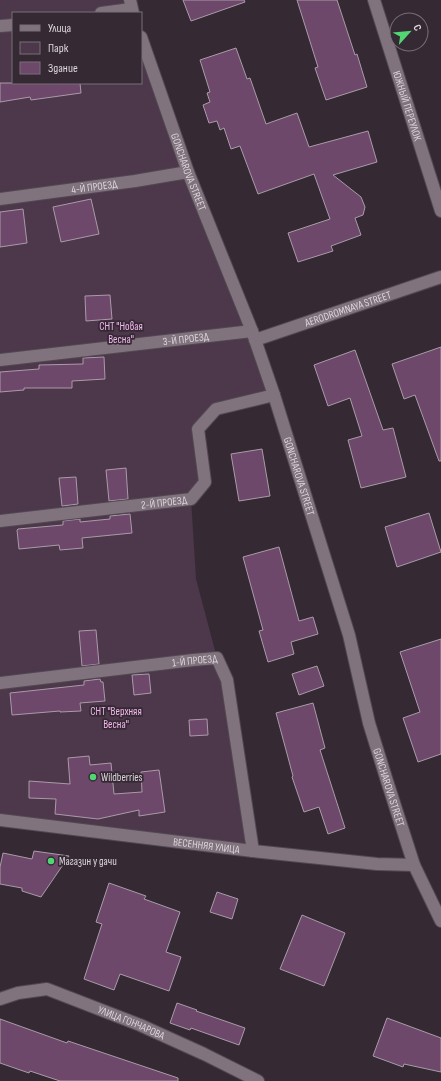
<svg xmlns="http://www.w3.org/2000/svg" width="441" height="1081" viewBox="0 0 441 1081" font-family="'Sofia Sans Condensed',sans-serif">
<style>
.green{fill:#4d374b}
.building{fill:#6d486b;stroke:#a99ba8}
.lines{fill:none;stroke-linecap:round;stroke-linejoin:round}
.street-casing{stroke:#524951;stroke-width:14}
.secondary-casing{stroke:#524951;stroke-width:14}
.street{stroke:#80737e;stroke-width:12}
.secondary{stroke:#80737e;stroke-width:12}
.poi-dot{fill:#52d673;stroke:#352a34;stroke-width:1.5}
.labels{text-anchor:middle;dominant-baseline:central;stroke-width:3.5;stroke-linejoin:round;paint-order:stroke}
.street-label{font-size:11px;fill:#dcd5db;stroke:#352a34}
.park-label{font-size:11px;fill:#f3b5ee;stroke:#352a34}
.poi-label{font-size:11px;fill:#dcd5db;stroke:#352a34;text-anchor:start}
</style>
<rect width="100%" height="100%" fill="#352a34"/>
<!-- green -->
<path class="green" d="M 0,0 L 130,0 L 133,13 L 13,13 L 13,83 L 141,83 L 141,37 L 274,395 L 216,409 L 199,429 L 205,482 L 191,499 L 196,579 L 217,658 L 253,851 L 0,820 Z"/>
<!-- building -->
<path class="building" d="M 183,0 L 244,0 L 245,2 L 191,21 Z
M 297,0 L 337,0 L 355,55 L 357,54 L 367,87 L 326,100 L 315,68 L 318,67 Z
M 236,48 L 247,79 L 250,78 L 266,124 L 297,113 L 309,147 L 368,131 L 377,162 L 333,175 L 361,197 L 365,207 L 363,215 L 355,218 L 361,235 L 331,246 L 333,251 L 298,262 L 288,233 L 330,219 L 314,174 L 258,194 L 240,146 L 231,149 L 224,128 L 220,130 L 217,121 L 209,123 L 203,105 L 210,102 L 207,93 L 210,92 L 200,60 Z
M 0,83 L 80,83 L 81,93 L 31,100 L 30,97 L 0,102 Z
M 91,199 L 99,234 L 61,242 L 53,207 Z
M 23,209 L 27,243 L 0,247 L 0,212 Z
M 110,295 L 112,319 L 86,321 L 85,296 Z
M 441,347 L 441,461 L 439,461 L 415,395 L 404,399 L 392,364 Z
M 355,350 L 383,430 L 393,428 L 406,477 L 361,488 L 348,440 L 362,436 L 350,398 L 328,406 L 314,365 Z
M 104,357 L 105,379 L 72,381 L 72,388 L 24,388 L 24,390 L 0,392 L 0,372 L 39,369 L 39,365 L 83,364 L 83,358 Z
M 262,449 L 270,496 L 239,501 L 231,454 Z
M 126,468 L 128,499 L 109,501 L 106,470 Z
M 76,477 L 78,504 L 62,506 L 59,478 Z
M 429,513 L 441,552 L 397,567 L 385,527 Z
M 130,514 L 132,533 L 82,538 L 83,548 L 60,550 L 59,545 L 19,549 L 17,530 L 18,529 L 63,525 L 63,521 L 80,519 L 80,522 L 110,519 L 110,516 Z
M 279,547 L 299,621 L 313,617 L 318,634 L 291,642 L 294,654 L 268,662 L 259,631 L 263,630 L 243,557 Z
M 96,630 L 99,664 L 82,666 L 79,631 Z
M 441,639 L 441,754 L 418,762 L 403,718 L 420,712 L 400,652 Z
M 317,666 L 324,686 L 299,695 L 292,674 Z
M 149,674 L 151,693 L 134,695 L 132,675 Z
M 100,679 L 101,682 L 103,682 L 105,701 L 80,703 L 81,711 L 60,712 L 60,711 L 12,715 L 10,693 L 84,685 L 84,681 Z
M 313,703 L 325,748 L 320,750 L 345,828 L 328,834 L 319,807 L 304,812 L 292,777 L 293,776 L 276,713 Z
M 207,719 L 208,735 L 190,736 L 189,720 Z
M 89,756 L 90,765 L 111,763 L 114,794 L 142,792 L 141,772 L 159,770 L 165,812 L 139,816 L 139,810 L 98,819 L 55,814 L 56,799 L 29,798 L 29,781 L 70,784 L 68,758 Z
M 34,851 L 69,856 L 41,897 L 22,891 L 22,888 L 0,884 L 0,867 L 3,853 L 32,859 Z
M 109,883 L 146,896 L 144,899 L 180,912 L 166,952 L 181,957 L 169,991 L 120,974 L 114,990 L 84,979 L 102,924 L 96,922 Z
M 217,892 L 238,899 L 232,919 L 210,912 Z
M 302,915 L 345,933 L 324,986 L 280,969 Z
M 177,1003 L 197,1010 L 196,1011 L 245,1028 L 239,1045 L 191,1028 L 190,1030 L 170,1023 Z
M 387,1018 L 441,1038 L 441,1072 L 404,1064 L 403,1067 L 373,1056 Z
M 0,1019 L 67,1043 L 68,1041 L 178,1078 L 178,1081 L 60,1081 L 30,1071 L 29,1073 L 0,1063 Z"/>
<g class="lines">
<!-- street casing -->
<g class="street-casing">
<g id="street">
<path id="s1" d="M 374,0 L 441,211"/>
<path d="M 101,13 L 131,9"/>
<path d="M 0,26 L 13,25"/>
<path id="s2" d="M 0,199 L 135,181 L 188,172"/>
<path id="s3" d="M 0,360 L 252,331"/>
<path id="s4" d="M 0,521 L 191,499 L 205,482 L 198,429 L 216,409 L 274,395"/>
<path id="s5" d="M 0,683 L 193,660 L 217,658 L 227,680 L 253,851"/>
<path id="s6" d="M 0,820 L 253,851 L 377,864 L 414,865"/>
<path id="s7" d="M 0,999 L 18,993 L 47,989 L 140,1025 L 204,1054 L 258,1081"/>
</g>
</g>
<!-- secondary casing -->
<g class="secondary-casing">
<g id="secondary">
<path d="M 130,0 L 133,13"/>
<path id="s8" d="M 141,37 L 188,172 L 252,331 L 274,395 L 349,635 L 369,723 L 387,781 L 414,865 L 441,921"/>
<path id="s9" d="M 255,340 L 441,277"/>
</g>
</g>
<!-- street -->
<use href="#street" class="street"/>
<!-- secondary -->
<use href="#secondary" class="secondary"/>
</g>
<!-- markers -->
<g class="poi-dot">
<circle cx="93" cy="777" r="4"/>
<circle cx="51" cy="861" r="4"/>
</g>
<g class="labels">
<!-- street labels -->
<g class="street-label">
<text stroke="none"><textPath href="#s1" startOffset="111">ЮЖНЫЙ ПЕРЕУЛОК</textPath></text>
<text stroke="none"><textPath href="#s8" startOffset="143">GONCHAROVA STREET</textPath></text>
<text stroke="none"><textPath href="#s2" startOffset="95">4-Й ПРОЕЗД</textPath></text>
<text stroke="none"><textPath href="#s9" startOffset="98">AERODROMNAYA STREET</textPath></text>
<text stroke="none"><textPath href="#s3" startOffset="187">3-Й ПРОЕЗД</textPath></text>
<text stroke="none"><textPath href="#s8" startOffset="467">GONCHAROVA STREET</textPath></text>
<text stroke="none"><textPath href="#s4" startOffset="165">2-Й ПРОЕЗД</textPath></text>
<text stroke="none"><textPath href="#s5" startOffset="196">1-Й ПРОЕЗД</textPath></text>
<text stroke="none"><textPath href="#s8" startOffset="791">GONCHAROVA STREET</textPath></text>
<text stroke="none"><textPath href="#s6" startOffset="208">ВЕСЕННЯЯ УЛИЦА</textPath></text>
<text stroke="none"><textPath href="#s7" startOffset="139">УЛИЦА ГОНЧАРОВА</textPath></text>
</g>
<!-- park labels -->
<g class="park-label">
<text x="121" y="326">СНТ "Новая<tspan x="121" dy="13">Весна"</tspan></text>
<text x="116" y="711">СНТ "Верхняя<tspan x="116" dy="13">Весна"</tspan></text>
</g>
<!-- poi labels -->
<g class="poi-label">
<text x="101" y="777">Wildberries</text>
<text x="59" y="861">Магазин у дачи</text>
</g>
</g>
<!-- legend -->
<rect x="12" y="12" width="130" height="72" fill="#352a34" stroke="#786e77"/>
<rect x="20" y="25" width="20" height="6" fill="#80737e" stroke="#786e77"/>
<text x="48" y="32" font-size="12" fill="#dcd5db">Улица</text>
<rect x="20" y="42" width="20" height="12" fill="#4d374b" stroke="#786e77"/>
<text x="48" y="52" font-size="12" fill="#dcd5db">Парк</text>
<rect x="20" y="62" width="20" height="12" fill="#6d486b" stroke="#786e77"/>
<text x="48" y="72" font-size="12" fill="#dcd5db">Здание</text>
<!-- north arrow -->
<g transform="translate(409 32) rotate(63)"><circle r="19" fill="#352a34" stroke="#786e77"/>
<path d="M0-3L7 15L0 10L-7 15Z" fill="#52d673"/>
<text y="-6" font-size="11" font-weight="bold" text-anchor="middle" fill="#dcd5db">С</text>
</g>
</svg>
